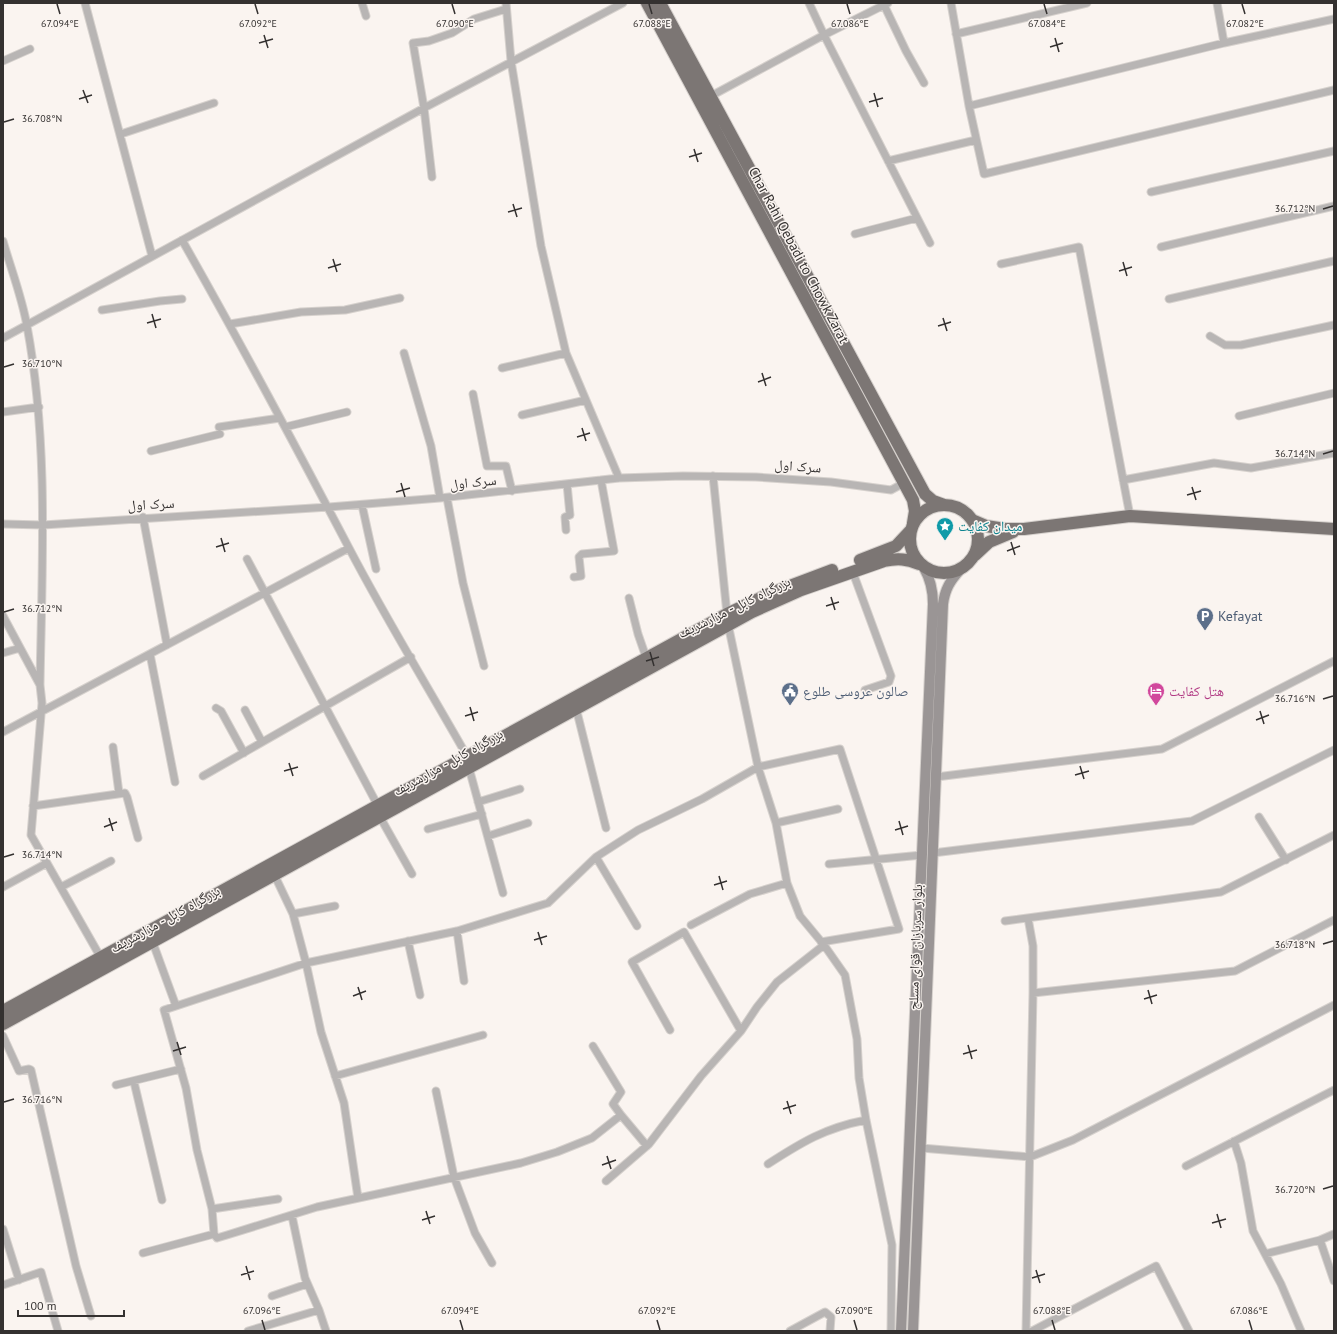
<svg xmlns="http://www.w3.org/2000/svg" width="1337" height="1334" viewBox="0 0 1337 1334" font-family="'PT Sans','Noto Naskh Arabic',sans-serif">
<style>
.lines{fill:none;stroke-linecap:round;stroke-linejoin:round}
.minor-casing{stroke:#d6d1cd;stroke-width:9}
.secondary-casing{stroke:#d6d1cd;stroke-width:12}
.trunk-casing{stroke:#d6d1cd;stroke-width:14}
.minor{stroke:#b8b5b4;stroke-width:7}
.secondary{stroke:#9a9595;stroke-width:10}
.trunk{stroke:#7c7674;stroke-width:12}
.ticks{fill:none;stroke:#343130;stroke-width:1.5}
.labels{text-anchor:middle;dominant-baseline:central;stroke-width:3;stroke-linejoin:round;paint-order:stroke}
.street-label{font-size:14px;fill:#343130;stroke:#faf4f0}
.culture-label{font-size:14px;fill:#0d838f;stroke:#faf4f0;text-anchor:start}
.service-label{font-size:14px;fill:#4e5e75;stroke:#faf4f0;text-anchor:start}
.hotel-label{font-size:14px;fill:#b23c85;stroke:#faf4f0;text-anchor:start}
.ticks-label{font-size:10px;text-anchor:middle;fill:#343130;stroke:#faf4f0;stroke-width:3;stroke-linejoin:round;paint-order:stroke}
</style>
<rect width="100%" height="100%" fill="#faf4f0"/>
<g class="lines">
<!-- minor casing -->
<g class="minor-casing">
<path id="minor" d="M 85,3 L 152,256
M 362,3 L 366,16
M 506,3 L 511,61 L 541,246 L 566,353 L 619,478
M 809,3 L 824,35 L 930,243
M 951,3 L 969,106 L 984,174 L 1334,90
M 1217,3 L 1224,43
M 884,5 L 906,51 L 924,83
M 956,34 L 1087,3
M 3,61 L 30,49
M 711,96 L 824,35 L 888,3
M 969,106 L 1224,43 L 1334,19
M 121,134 L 214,103
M 888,161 L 976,140
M 432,177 L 424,108 L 413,43 L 429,41 L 452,33 L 474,19 L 506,9
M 1151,192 L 1334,151
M 855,234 L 917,218
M 182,240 C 240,342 295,445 349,548 C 386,619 428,687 467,756
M 3,241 C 11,269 22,297 27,326 C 49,444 42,566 40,685 L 42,703 L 31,835 L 101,958
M 1161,247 L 1334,206
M 1001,264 L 1079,247 L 1130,516
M 1169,299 L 1334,261
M 102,310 L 160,301 L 182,299
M 230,324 L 301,312 L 345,310 L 400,298
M 1210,336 L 1225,345 L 1241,345 L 1334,325
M 3,338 L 424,108 L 623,3
M 404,353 L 431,446 L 440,498
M 502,368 L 566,353
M 473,394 L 487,466 L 506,466 L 512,491
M 3,412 L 39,407
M 522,415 L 586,400
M 1239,416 L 1334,393
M 219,427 L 280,418
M 285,427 L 347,412
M 151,451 L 220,434
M 713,476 L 727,614
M 1123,480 L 1214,463 L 1251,468 L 1334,453
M 447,498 L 463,583 L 484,666
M 362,505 L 376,569
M 143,517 L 167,645
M 3,524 L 43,525 L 329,507 L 440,498 L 619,478 L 683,476 L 756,477 L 831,482 L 891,490 L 904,483
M 566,530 L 565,517 L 570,515 L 567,484
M 247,559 L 378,806
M 852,570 L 891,676 L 889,682 L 865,690
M 574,577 L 581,576 L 579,557 L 582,554 L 614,551 L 601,480
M 629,598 L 638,634 L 646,657
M 3,616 L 40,685
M 728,624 L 758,767 L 776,823 L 787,883 L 800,916 L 824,945 L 845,975 L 857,1039 L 859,1078 L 866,1120 L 892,1245 L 891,1331
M 3,653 L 20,648
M 150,654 L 175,782
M 216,708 L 221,711 L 244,753
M 576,708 L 606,828
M 245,710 L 262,742
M 3,732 L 349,548
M 113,747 L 119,793
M 469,768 L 503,893
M 203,776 L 411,657
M 936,777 L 1162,749 L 1334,661
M 478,802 L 520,789
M 33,806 L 125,793 L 127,797 L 138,838
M 380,817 L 412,874
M 1259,817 L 1286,860
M 776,823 L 838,809
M 428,829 L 482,814
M 488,836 L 528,823
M 933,853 L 1192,821 L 1334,750
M 596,857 L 637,926
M 829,864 L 922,855
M 273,872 L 293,914 L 306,963 L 321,1032 L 344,1103 L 358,1198
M 3,887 L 47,863
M 61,887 L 111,861
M 293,914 L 335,906
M 1005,921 L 1221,892 L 1334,835
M 691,925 L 750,894 L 787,883
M 457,931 L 464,981
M 408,941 L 420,995
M 153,943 L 176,1006
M 1033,993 L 1235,971 L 1334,920
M 670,1030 L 632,962 L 684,932 L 741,1031
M 3,1036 L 19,1071 L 29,1069 L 31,1070 L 76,1266 L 91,1316
M 593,1046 L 621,1092 L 613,1104 L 621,1115
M 335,1076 L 483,1035
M 134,1082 L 162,1200
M 116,1085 L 181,1069
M 436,1091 L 454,1177 L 475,1233 L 492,1263
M 1234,1141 L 1241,1163 L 1253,1231 L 1281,1284 L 1301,1331
M 921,1148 L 1030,1157 L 1073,1140 L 1334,1005
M 768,1164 C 802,1142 825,1128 866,1120
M 1186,1166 L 1334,1090
M 606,1181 L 649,1144 L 701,1076 L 741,1031 L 757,1007 L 777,982 L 824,945
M 212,1209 L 278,1199
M 292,1216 L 305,1278 L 319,1310 L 326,1331
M 3,1229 L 19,1280
M 214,1234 L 212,1209 L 197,1150 L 186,1088 L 164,1010 L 306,963 L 457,931 L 548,903 L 596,857 L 638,830 L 702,799 L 758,767 L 840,749 L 899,929 L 821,942
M 1320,1240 L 1334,1281
M 143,1253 L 214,1234 L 217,1238 L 227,1235 L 317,1207 L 521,1163 L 557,1152 L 592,1138 L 621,1115 L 647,1146
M 1265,1254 L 1320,1240 L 1334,1234
M 3,1285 L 41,1272 L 58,1331
M 272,1296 L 307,1284
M 248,1331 L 319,1310
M 790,1331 L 825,1312 L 831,1317 L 830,1331
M 1026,1331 L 1033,993 L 1033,946 L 1028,918
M 1032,1331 L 1156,1266 L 1189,1331"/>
</g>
<!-- secondary casing -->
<g class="secondary-casing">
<path id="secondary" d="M 901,1331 L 933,604 C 933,590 931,580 924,568
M 913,1331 L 943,604 C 945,589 950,581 960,570"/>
</g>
<!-- trunk casing -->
<g class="trunk-casing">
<path id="trunk" d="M 647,3 L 913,500 L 915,511 L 913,523
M 660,3 L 925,494 L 933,501 L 944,505
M910 539a34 34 0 1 1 68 0a34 34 0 1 1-68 0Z
M 972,520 L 986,526 L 1005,529 L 1024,529 L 1130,516 L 1334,529
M 975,555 L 989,542 L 1013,532
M 860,560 L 896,546 L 910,531
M 3,1011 L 727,614 L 771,593 L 832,570
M 3,1024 L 752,612 L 801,590 L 884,561 C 898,558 907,559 919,564"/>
</g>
<!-- minor -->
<use href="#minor" class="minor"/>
<!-- secondary -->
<use href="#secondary" class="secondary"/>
<!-- trunk -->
<use href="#trunk" class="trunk"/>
</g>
<!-- ticks -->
<path class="ticks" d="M 57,4 L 60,14M 255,4 L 258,14M 452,4 L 455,14M 649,4 L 652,14M 847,4 L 850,14M 1044,4 L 1047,14M 1242,4 L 1245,14M 264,35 L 268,48M 1055,38 L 1059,52M 259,43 L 273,39M 1050,47 L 1063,43M 83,90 L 88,103M 874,93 L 878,107M 79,99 L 92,95M 869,102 L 883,98M 4,122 L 14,119M 694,149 L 698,162M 689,157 L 702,153M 513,204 L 517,217M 1323,209 L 1333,206M 508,212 L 522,208M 333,259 L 337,272M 1123,262 L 1127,276M 328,268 L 341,264M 1119,271 L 1132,267M 152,314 L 156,328M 943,318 L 947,331M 147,323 L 161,319M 938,326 L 951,322M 4,367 L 14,364M 762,373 L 766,386M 758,382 L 771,377M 582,428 L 586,441M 577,437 L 590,433M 1323,454 L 1333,451M 401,483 L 405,497M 1192,487 L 1196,500M 396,492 L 410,488M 1187,495 L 1201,491M 221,538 L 225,552M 1011,542 L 1015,555M 216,547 L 229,543M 1007,551 L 1020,546M 831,597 L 835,610M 826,606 L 839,602M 4,612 L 14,609M 650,652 L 654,666M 646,661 L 659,657M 1323,699 L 1333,696M 470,707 L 474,721M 1260,711 L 1264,724M 465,716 L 478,712M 1256,720 L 1269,715M 289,763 L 293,776M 1080,766 L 1084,779M 284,771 L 298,767M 1075,775 L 1089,771M 109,818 L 113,831M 899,821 L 903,835M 104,827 L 117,822M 895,830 L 908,826M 4,857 L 14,854M 719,876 L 723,890M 714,885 L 727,881M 538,932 L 542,945M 534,940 L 547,936M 1323,944 L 1333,941M 358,987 L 362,1000M 1148,990 L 1152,1004M 353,996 L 366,991M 1144,999 L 1157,995M 177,1042 L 181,1055M 968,1045 L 972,1059M 173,1051 L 186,1047M 963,1054 L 977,1050M 787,1101 L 791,1114M 4,1102 L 14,1099M 783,1109 L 796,1105M 607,1156 L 611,1169M 602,1165 L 616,1160M 1323,1189 L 1333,1186M 426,1211 L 430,1224M 1217,1214 L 1221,1228M 422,1220 L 435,1216M 1212,1223 L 1226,1219M 246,1266 L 250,1280M 1036,1270 L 1040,1283M 241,1275 L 254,1271M 1032,1278 L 1045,1274M 262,1320 L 265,1330M 460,1320 L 463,1330M 657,1320 L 660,1330M 854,1320 L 857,1330M 1052,1320 L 1055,1330M 1249,1320 L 1252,1330"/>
<!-- icons -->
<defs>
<g id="sight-pin" transform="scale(0.9)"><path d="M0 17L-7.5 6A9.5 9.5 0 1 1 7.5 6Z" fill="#0f9aa8" stroke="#faf4f0"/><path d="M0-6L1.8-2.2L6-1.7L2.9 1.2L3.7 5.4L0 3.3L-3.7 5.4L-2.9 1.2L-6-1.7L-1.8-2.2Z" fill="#fff"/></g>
<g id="parking-pin" transform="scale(0.9)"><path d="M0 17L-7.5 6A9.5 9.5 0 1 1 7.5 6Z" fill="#5c6f8a" stroke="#faf4f0"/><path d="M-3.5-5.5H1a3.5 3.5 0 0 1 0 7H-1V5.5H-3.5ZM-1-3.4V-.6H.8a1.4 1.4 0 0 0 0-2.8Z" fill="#fff"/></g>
<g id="civic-pin" transform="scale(0.9)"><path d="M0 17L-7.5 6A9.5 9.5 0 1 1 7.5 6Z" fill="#5c6f8a" stroke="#faf4f0"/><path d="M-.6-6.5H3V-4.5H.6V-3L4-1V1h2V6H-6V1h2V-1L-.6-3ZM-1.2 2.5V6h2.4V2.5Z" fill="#fff"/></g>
<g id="hotel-pin" transform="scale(0.9)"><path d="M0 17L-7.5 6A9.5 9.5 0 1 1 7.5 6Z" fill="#d1479c" stroke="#faf4f0"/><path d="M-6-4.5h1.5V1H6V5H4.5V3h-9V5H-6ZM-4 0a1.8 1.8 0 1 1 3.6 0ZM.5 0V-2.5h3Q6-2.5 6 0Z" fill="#fff"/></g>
</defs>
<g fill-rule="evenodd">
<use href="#sight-pin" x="945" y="526"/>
<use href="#parking-pin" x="1205" y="616"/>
<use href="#civic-pin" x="790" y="691"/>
<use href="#hotel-pin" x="1156" y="691"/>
</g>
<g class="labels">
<!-- street labels -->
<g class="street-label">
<text transform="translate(799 255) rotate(62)">Char Rahi Qebadi to Chowk Zarat</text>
<text transform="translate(798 466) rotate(4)">سرک اول</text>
<text transform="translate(473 482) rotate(-6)">سرک اول</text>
<text transform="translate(151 504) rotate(-3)">سرک اول</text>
<text transform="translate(734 607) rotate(-26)">بزرگراه کابل - مزارشریف</text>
<text transform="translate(448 762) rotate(-29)">بزرگراه کابل - مزارشریف</text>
<text transform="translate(165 919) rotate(-29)">بزرگراه کابل - مزارشریف</text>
<text transform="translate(915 947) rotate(-88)">بلوار سربازان قوای مسلح</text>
</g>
<!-- culture labels -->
<g class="culture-label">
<text x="958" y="526">میدان کفایت</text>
</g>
<!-- service labels -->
<g class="service-label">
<text x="1218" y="616">Kefayat</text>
<text x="803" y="691">صالون عروسی طلوع</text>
</g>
<!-- hotel labels -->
<g class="hotel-label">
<text x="1169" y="691">هتل کفایت</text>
</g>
</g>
<g class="ticks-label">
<text x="60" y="27">67.094°E</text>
<text x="258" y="27">67.092°E</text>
<text x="455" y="27">67.090°E</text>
<text x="652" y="27">67.088°E</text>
<text x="850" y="27">67.086°E</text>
<text x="1047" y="27">67.084°E</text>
<text x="1245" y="27">67.082°E</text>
<text x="42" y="122">36.708°N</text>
<text x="1295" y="212">36.712°N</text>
<text x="42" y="367">36.710°N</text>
<text x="1295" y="457">36.714°N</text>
<text x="42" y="612">36.712°N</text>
<text x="1295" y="702">36.716°N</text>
<text x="42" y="858">36.714°N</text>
<text x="1295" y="948">36.718°N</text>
<text x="42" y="1103">36.716°N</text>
<text x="1295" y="1193">36.720°N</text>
<text x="262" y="1314">67.096°E</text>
<text x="460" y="1314">67.094°E</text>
<text x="657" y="1314">67.092°E</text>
<text x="854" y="1314">67.090°E</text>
<text x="1052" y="1314">67.088°E</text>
<text x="1249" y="1314">67.086°E</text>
</g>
<!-- border -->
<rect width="1337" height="1334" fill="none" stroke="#343130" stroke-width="8"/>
<!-- scale -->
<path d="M18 1310v6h106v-6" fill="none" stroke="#343130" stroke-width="2"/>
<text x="24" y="1310" font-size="12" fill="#343130" stroke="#faf4f0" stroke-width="3" paint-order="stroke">100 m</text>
</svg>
